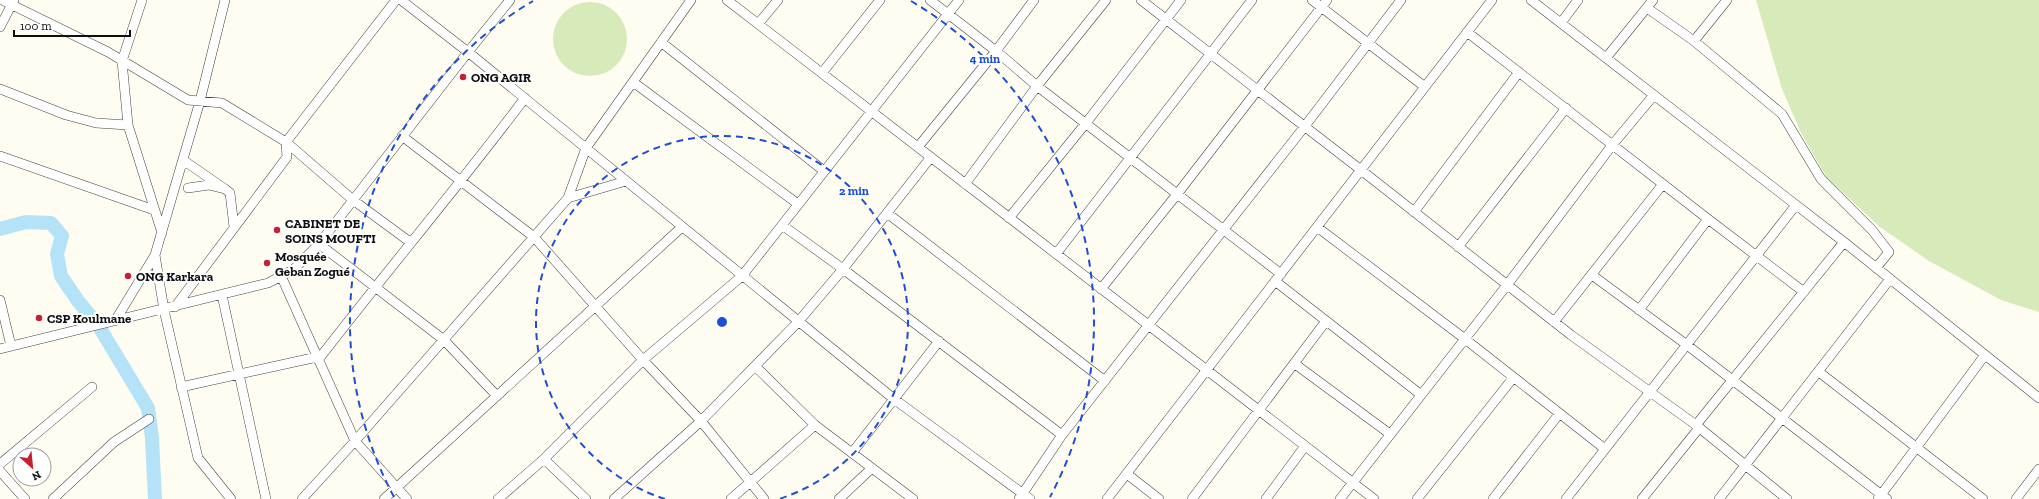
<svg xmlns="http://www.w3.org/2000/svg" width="2039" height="499" viewBox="0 0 2039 499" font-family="'Zilla Slab',serif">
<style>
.green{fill:#d6ebb9}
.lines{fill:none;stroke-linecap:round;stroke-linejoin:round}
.river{stroke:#b4e3f8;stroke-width:14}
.minor-casing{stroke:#424242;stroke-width:10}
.minor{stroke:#fff;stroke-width:9}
.ring{fill:none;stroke:#1d4ed8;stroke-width:2;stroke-dasharray:7 5}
.poi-dot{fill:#c42234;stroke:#fff;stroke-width:1.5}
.labels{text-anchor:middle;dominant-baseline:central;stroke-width:4;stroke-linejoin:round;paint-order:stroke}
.poi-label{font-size:13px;font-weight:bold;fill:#0f0f0f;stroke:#fff;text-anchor:start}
.centre{fill:#1d4ed8;stroke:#fff;stroke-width:2}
.ring-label{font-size:12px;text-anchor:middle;font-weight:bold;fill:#1d4ed8;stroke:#fff;stroke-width:4;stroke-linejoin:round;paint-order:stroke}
</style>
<rect width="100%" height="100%" fill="#fffcf1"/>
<!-- green -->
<path class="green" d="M 1756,0 L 2039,0 L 2039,312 L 2001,300 L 1929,261 L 1880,227 L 1827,178 L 1802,135 L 1782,89 Z
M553 39a37 37 0 1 1 74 0a37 37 0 1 1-74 0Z"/>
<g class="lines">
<!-- river -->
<path class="river" d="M 0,229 L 26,222 L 51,223 L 62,236 L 57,254 L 61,276 L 78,301 L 98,325 L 148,408 L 152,438 L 155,499"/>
<!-- minor casing -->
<g class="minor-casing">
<path id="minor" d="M 2,0 L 108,52 L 188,100 L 222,103 L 286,142 L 353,200 L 410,242
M 142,0 L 122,61 L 128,125 L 162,233
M 225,0 L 200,101 L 155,255 L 164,310 L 198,458 L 231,499
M 401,0 L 468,52 L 894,399 L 1030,499
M 727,0 L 1374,499
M 930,0 L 996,51 L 1037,86 L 1281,274
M 1141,0 L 1361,170 L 1571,335 L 1696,425 L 1787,499
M 1312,0 L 1425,87
M 1531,0 L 1844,242 L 2039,398
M 1647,8 L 1694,41 L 1782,114 L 1821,179 L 1872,230 L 1889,252 L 1876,268
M 1561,23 L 1578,0
M 758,24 L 778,0
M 0,27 L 14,0
M 1467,32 L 1708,219 L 1804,292
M 1694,41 L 1727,0
M 661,42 L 824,171
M 1606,58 L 1653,0
M 822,73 L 880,0
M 633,82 L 798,204
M 0,89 L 66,115 L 96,123 L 128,125
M 402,136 L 534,237 L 643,360 L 701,421 L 764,499
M 918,147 L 996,51 L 1034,0
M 0,156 L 154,210
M 183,160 L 225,189 L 209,185 L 188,188
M 965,184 L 1037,86 L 1106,0
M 225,189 L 230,193 L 234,227
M 568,198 L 626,181
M 1414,212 L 1519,72
M 887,213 L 1105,381
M 1009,218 L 1086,123 L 1181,0
M 782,225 L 843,269 L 1062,435
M 1317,227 L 1465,339 L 1605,449
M 319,244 L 444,340 L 497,396
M 1458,247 L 1566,108
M 1056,254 L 1252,0
M 1592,275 L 1687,345 L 1887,499
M 282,278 L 355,441 L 407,499
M 1275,281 L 1420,394
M 1101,289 L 1178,193 L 1327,0
M 222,295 L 266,499
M 0,300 L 11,346
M 175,307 L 287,157 L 286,142 L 396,0
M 1639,310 L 1708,219
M 115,321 L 155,255
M 1554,322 L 1663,184
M 0,349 L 268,283 L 293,270 L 319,244 L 468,52 L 510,0
M 318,360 C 386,272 458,187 525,98
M 1295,364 L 1390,434
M 755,366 L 815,425 L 913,499
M 1819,372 L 1983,499
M 181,387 L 317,357
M 1696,425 L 1844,242
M 852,453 L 939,341
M 544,459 L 586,499
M 0,464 L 92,387
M 0,471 L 25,499
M 1127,474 L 1159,499
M 53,499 L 114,442 L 149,419
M 302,499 L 355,441 L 568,198 L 586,148 L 691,0
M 384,499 L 682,227
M 498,499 L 544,459 L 643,360 L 742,276 L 959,0
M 614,499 L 701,421 L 798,322 L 843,269 L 931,157
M 731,499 L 815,425
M 839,499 L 872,468
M 1019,499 L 1062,435 L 1305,126 L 1401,0
M 1107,499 L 1492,0
M 1192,499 L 1326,321
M 1266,499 L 1305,446
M 1340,499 L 1507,285 L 1613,144 L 1654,95
M 1417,499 L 1513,378
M 1493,499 L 1559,414
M 1566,499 L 1796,205
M 1642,499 L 1699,428
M 1719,499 L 1890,279
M 1878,499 L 1985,355
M 2016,499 L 2039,469"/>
</g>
<!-- minor -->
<use href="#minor" class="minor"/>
</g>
<!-- distance rings -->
<g class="ring">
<path d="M665 499A186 186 0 1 1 779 499"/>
<path d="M394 497A372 372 0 0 1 533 1M911 1A372 372 0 0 1 1050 497"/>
</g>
<!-- markers -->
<g class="poi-dot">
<circle cx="463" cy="77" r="4"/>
<circle cx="277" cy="230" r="4"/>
<circle cx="267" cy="263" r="4"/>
<circle cx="128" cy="276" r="4"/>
<circle cx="39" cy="318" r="4"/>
</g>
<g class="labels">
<!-- poi labels -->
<g class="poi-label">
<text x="471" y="77">ONG AGIR</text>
<text x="285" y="223">CABINET DE<tspan x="285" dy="15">SOINS MOUFTI</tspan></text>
<text x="275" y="256">Mosquée<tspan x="275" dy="15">Geban Zogué</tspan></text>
<text x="136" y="276">ONG Karkara</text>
<text x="47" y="318">CSP Koulmane</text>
</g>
</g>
<circle cx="722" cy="322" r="6" class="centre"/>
<g class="ring-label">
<text x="985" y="63">4 min</text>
<text x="854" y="195">2 min</text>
</g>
<!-- north arrow -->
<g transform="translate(32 467) rotate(153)"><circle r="19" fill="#ffffff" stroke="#9f9f9f"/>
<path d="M0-3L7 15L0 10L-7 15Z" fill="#c42234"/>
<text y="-6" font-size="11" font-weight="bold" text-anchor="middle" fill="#0f0f0f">N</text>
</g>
<!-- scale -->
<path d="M14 30v6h116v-6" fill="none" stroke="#0f0f0f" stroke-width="2"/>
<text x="20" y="30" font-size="12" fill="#0f0f0f" stroke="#ffffff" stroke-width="3" paint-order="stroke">100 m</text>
</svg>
